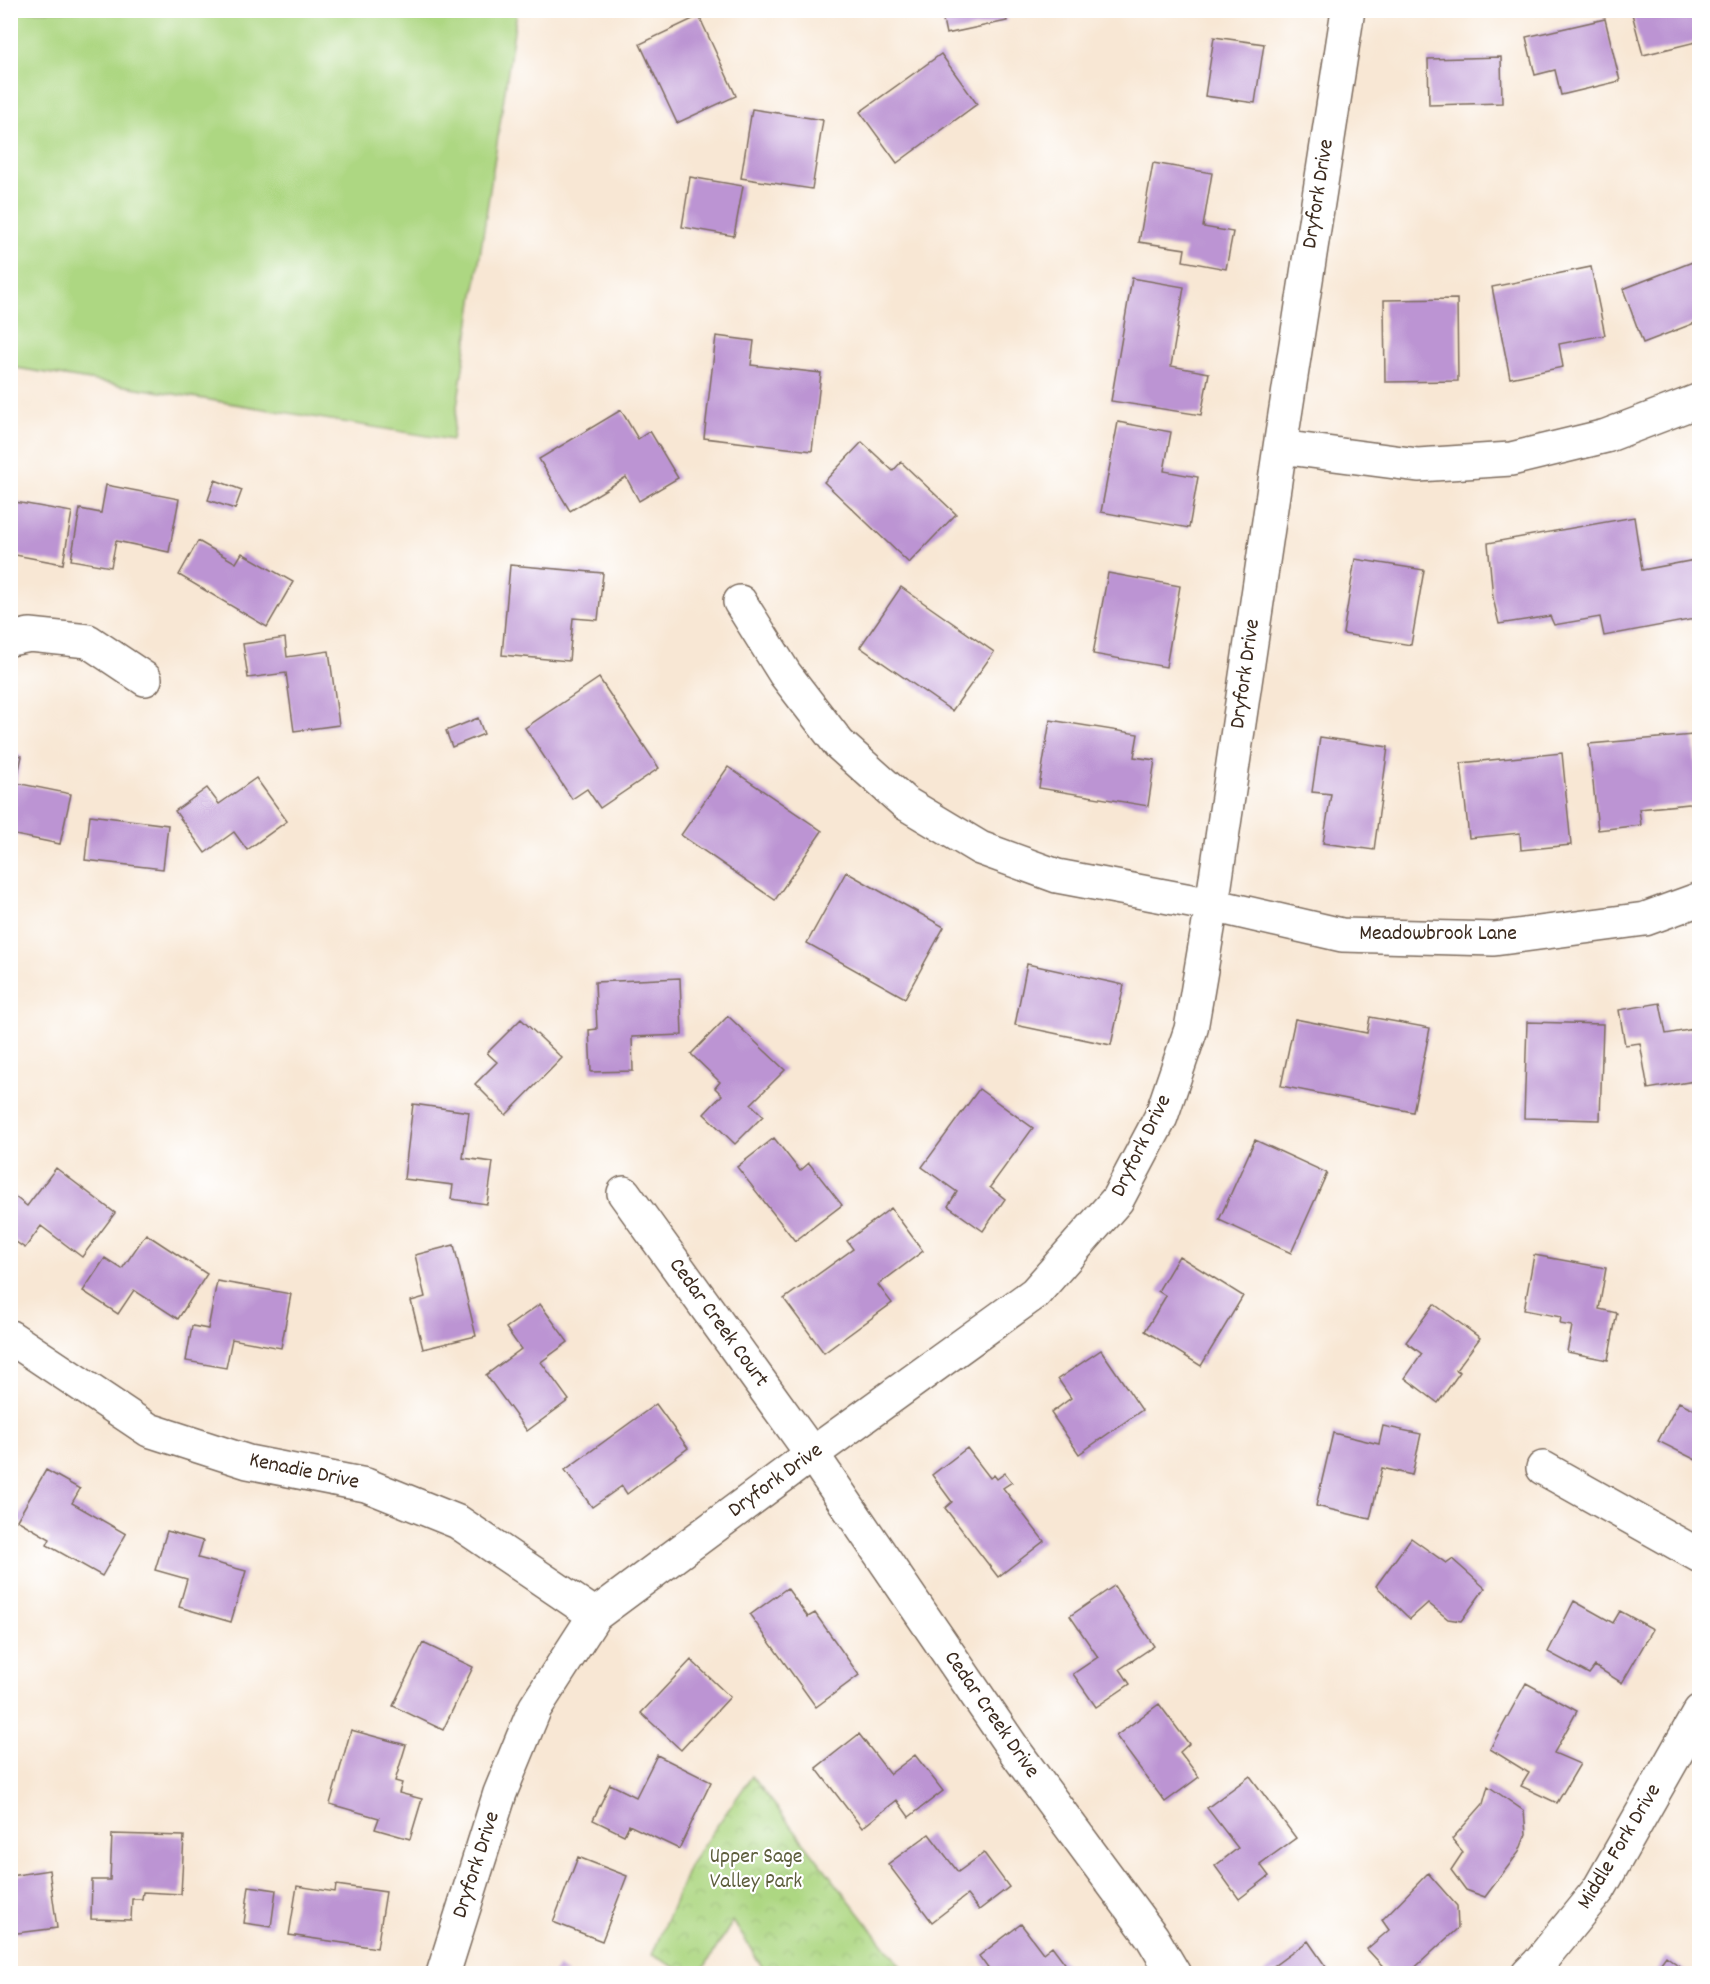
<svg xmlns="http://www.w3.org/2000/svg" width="1710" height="1984" viewBox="0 0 1710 1984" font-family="Dekko,sans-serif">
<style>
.grass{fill:#add782;stroke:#748050;stroke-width:1.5}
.park{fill:url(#park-crowns);stroke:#748050;stroke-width:1.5}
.building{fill:#bc94d3}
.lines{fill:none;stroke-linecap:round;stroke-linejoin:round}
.minor-casing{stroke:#7d6c5e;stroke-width:36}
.minor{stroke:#fff;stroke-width:33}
.labels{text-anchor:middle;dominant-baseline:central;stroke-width:4.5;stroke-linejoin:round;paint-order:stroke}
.street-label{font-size:22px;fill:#3b2a1e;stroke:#fff}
.park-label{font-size:22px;fill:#5d5e3c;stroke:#fff}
</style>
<defs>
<pattern id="park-crowns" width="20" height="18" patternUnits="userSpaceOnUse" patternTransform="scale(1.5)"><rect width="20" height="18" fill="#add782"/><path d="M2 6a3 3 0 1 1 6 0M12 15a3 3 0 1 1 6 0" fill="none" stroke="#96b970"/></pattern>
</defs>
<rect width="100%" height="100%" fill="#fff"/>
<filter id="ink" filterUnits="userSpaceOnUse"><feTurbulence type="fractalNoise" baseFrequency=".0167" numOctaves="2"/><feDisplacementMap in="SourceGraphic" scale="12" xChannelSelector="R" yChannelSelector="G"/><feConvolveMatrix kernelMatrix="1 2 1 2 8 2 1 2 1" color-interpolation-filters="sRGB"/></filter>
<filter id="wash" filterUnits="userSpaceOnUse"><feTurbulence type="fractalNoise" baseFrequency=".008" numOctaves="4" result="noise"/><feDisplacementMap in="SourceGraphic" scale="24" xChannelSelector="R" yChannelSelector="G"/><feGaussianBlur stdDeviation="1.35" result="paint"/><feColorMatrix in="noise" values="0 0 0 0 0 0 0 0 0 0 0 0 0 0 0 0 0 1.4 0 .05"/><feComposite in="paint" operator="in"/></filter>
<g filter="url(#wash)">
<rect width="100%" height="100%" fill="#f8e7d4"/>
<!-- grass -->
<path class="grass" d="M 10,11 L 517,11 L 452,440 L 11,367 Z"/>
<!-- park -->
<path class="park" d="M 752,1776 L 906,1973 L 766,1973 L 733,1921 L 701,1973 L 686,1973 L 652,1955 L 690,1864 Z"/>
<g id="blocks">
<!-- building -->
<path class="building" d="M 941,10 L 1005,10 L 1007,21 L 946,34 Z
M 1631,10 L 1700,10 L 1700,41 L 1643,55 Z
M 699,16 L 736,96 L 677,123 L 640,44 Z
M 1605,19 L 1620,81 L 1561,95 L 1555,70 L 1535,75 L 1526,37 Z
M 1214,37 L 1264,44 L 1255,103 L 1205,96 Z
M 941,54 L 977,104 L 897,163 L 860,112 Z
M 1501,57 L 1502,103 L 1429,105 L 1428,59 Z
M 752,109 L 823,120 L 812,189 L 741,178 Z
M 1153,163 L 1212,173 L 1203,227 L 1233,232 L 1226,269 L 1183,261 L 1185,249 L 1139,242 Z
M 690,177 L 743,186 L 734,236 L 682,227 Z
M 1695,261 L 1700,273 L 1700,321 L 1643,343 L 1623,289 Z
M 1591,267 L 1605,335 L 1559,344 L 1563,367 L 1510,378 L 1492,287 Z
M 1132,278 L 1184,287 L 1171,366 L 1209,373 L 1201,415 L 1111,401 Z
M 1457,299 L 1458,381 L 1385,382 L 1384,300 Z
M 716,336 L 754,341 L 751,365 L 821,373 L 812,451 L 704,438 Z
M 621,410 L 638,439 L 650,431 L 678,478 L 639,501 L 626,477 L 570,511 L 539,459 Z
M 1118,422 L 1171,432 L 1164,471 L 1198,477 L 1189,528 L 1101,512 Z
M 862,442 L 893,471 L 901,462 L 956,514 L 909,563 L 824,482 Z
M 215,480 L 242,490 L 235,509 L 208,500 Z
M 106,485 L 179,499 L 169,552 L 116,541 L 111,567 L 71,560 L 80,509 L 101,513 Z
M 15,502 L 72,512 L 63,564 L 10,554 L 10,511 L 13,511 Z
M 1634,517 L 1642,570 L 1700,559 L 1700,618 L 1604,636 L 1600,617 L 1554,625 L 1550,616 L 1499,624 L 1493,598 L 1488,543 Z
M 198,541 L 236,563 L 242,553 L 293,582 L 267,627 L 179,575 Z
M 1355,559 L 1424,570 L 1411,645 L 1343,634 Z
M 510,565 L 603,573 L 598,620 L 573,618 L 569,661 L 502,655 Z
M 1108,573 L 1180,586 L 1166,667 L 1093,654 Z
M 901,587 L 994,652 L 952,711 L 860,647 Z
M 285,638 L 287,657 L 329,651 L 339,725 L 294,731 L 286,673 L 248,678 L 243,644 Z
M 599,678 L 659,768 L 600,808 L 587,789 L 572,799 L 525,728 Z
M 478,718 L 484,734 L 452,747 L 446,731 Z
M 1050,720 L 1138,734 L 1134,757 L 1155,760 L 1148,806 L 1039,788 Z
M 1693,735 L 1699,803 L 1639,809 L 1641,825 L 1598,830 L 1589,744 Z
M 1320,737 L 1388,747 L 1374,850 L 1323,843 L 1331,794 L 1312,792 Z
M 10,753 L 22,756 L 16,783 L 71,794 L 60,844 L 10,834 Z
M 1562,753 L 1571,845 L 1521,850 L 1520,833 L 1469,838 L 1461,763 Z
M 728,767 L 822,831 L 775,900 L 681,835 Z
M 256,778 L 287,821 L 247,850 L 234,832 L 205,853 L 175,811 L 207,788 L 219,804 Z
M 90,815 L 168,825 L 163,869 L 85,860 Z
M 846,872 L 944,927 L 905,998 L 807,943 Z
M 1027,964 L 1124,985 L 1111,1045 L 1015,1025 Z
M 680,978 L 682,1035 L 632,1037 L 633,1071 L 591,1072 L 589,1030 L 597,1029 L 595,982 Z
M 1660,1003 L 1666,1034 L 1700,1028 L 1700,1080 L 1648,1089 L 1640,1043 L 1625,1045 L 1619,1010 Z
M 728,1016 L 785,1070 L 751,1104 L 763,1116 L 735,1144 L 704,1114 L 722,1095 L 715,1088 L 720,1082 L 691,1054 Z
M 1370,1017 L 1430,1028 L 1413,1112 L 1281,1086 L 1295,1019 L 1367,1033 Z
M 521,1019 L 562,1058 L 506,1115 L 475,1084 L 497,1062 L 487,1053 Z
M 1527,1022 L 1603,1024 L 1600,1120 L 1524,1118 Z
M 979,1089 L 1033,1128 L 990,1187 L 1005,1199 L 983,1231 L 948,1206 L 957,1192 L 922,1167 Z
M 413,1104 L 469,1112 L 463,1158 L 493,1162 L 487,1204 L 451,1199 L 453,1185 L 404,1179 Z
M 774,1138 L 800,1171 L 809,1163 L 842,1205 L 795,1241 L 737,1167 Z
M 1255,1140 L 1327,1173 L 1291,1253 L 1219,1220 Z
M 56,1168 L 115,1213 L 82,1257 L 41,1226 L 25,1248 L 10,1238 L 10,1193 L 27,1206 Z
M 891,1208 L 923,1251 L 878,1285 L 892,1303 L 824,1353 L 784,1299 L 853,1249 L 847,1241 Z
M 146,1234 L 207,1274 L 178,1319 L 134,1290 L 118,1314 L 83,1291 L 105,1258 L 122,1269 Z
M 454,1245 L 476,1336 L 423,1349 L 411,1301 L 425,1297 L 415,1255 Z
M 1534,1255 L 1606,1268 L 1599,1309 L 1617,1313 L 1608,1360 L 1567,1352 L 1572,1326 L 1560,1324 L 1561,1317 L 1524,1310 Z
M 1179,1256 L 1243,1296 L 1201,1366 L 1145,1331 L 1166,1296 L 1158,1291 Z
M 217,1281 L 291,1294 L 281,1348 L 232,1339 L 226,1368 L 186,1361 L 192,1326 L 208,1329 Z
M 540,1304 L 568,1342 L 541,1362 L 569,1400 L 527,1431 L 486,1375 L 521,1349 L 506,1328 Z
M 1434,1304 L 1480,1338 L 1456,1370 L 1460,1372 L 1438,1403 L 1405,1378 L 1422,1354 L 1406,1342 Z
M 1101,1350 L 1142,1410 L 1079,1454 L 1051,1413 L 1071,1398 L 1058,1379 Z
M 1679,1402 L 1700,1412 L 1700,1462 L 1658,1441 Z
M 656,1404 L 688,1448 L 627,1494 L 622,1486 L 592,1507 L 565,1470 Z
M 1383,1426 L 1421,1434 L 1412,1475 L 1382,1468 L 1370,1519 L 1316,1506 L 1333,1433 L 1379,1444 Z
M 967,1448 L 990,1478 L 994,1475 L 997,1479 L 1005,1473 L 1012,1482 L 1003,1488 L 1044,1541 L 998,1577 L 945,1508 L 952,1502 L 932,1475 Z
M 46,1470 L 80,1489 L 72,1503 L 126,1534 L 102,1576 L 47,1545 L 50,1539 L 17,1520 Z
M 167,1531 L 203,1541 L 198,1558 L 246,1571 L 231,1622 L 179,1607 L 187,1579 L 155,1570 Z
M 1411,1538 L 1446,1563 L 1452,1559 L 1485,1588 L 1461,1621 L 1448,1619 L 1428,1603 L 1410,1619 L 1376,1586 Z
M 1114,1586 L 1154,1646 L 1120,1669 L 1130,1684 L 1096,1707 L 1073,1674 L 1098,1657 L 1070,1616 Z
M 787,1588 L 808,1617 L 815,1613 L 859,1675 L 816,1707 L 750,1615 Z
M 1574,1601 L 1613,1623 L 1620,1611 L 1653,1629 L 1622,1683 L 1595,1666 L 1589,1674 L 1548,1652 Z
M 423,1643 L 473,1667 L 443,1730 L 393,1706 Z
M 691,1660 L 730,1697 L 681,1750 L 641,1713 Z
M 1526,1683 L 1577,1711 L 1554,1753 L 1580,1764 L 1557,1803 L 1521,1786 L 1529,1773 L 1490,1749 Z
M 1159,1704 L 1189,1744 L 1180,1752 L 1199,1777 L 1165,1802 L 1116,1736 Z
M 351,1730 L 406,1745 L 395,1781 L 402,1783 L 399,1793 L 422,1799 L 410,1839 L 375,1829 L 379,1818 L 330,1804 Z
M 859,1734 L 890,1774 L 915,1755 L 943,1791 L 909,1817 L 897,1800 L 862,1828 L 816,1768 Z
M 657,1755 L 711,1782 L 679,1849 L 629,1825 L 624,1835 L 593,1820 L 610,1784 L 636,1797 Z
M 1250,1776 L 1296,1838 L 1260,1864 L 1269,1876 L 1239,1899 L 1215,1866 L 1238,1848 L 1207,1808 Z
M 1488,1786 L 1524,1811 L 1526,1834 L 1519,1852 L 1485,1897 L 1466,1890 L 1451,1870 L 1463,1852 L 1452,1839 L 1483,1804 Z
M 112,1834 L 184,1836 L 181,1894 L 143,1892 L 142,1899 L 132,1899 L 131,1920 L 91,1919 L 92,1880 L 110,1880 Z
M 929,1834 L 958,1872 L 984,1853 L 1009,1887 L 979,1910 L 967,1895 L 932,1922 L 888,1864 Z
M 578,1857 L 627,1876 L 602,1941 L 553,1922 Z
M 49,1870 L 57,1928 L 10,1934 L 10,1876 Z
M 1428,1873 L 1457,1906 L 1458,1928 L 1408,1974 L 1390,1974 L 1367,1949 L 1389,1930 L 1382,1920 Z
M 336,1885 L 386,1892 L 377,1948 L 289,1935 L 297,1886 L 335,1892 Z
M 249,1886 L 276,1890 L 271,1927 L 244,1923 Z
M 1021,1924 L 1043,1953 L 1052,1946 L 1073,1974 L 992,1974 L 979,1956 Z
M 1308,1941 L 1331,1974 L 1263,1974 Z
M 1666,1956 L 1690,1974 L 1653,1974 Z
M 1700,1964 L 1700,1974 L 1692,1974 Z
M 557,1967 L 568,1974 L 553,1974 Z"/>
</g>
</g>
<g filter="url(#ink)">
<use href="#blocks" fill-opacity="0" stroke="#7d6c5e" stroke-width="1.5"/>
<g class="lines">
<!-- minor casing -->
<g class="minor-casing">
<path id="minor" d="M 1280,447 L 1418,465 L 1511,459 L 1606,436 L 1700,400
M 740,602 L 785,674 L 839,744 L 905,803 L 980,848 L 1057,876 L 1212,905 L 1342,935 L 1494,939 L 1645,919 L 1700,899
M 10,639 L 30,635 L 88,641 L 145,679
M 624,1193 L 812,1454 L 1017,1754 L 1152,1937 L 1174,1974
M 10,1337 L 149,1430 L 248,1462 L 366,1485 L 458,1522 L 595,1615
M 1543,1468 L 1700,1556
M 443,1974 L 500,1793 L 535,1708 L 595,1615 L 812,1454 L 1035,1293 L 1117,1200 L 1161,1117 L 1191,1029 L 1212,905 L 1280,447 L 1348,10
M 1528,1974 L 1538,1964 L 1599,1889 L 1700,1711"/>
</g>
<!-- minor -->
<use href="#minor" class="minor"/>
</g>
</g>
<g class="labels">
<!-- street labels -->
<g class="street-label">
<text transform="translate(1319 194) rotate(-81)">Dryfork Drive</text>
<text transform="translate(1246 674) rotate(-82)">Dryfork Drive</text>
<text x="1438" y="934">Meadowbrook Lane</text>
<text transform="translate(1142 1146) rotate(-64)">Dryfork Drive</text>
<text transform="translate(718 1323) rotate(54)">Cedar Creek Court</text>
<text transform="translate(304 1472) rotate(12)">Kenadie Drive</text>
<text transform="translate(776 1481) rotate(-36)">Dryfork Drive</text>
<text transform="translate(991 1715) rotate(55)">Cedar Creek Drive</text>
<text transform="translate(1620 1847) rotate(-59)">Middle Fork Drive</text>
<text transform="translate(477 1865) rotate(-72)">Dryfork Drive</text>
</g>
<!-- park labels -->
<g class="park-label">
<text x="756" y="1857">Upper Sage<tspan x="756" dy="25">Valley Park</tspan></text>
</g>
</g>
<!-- margin -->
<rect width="1710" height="1984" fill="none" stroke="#fff" stroke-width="36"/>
</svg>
